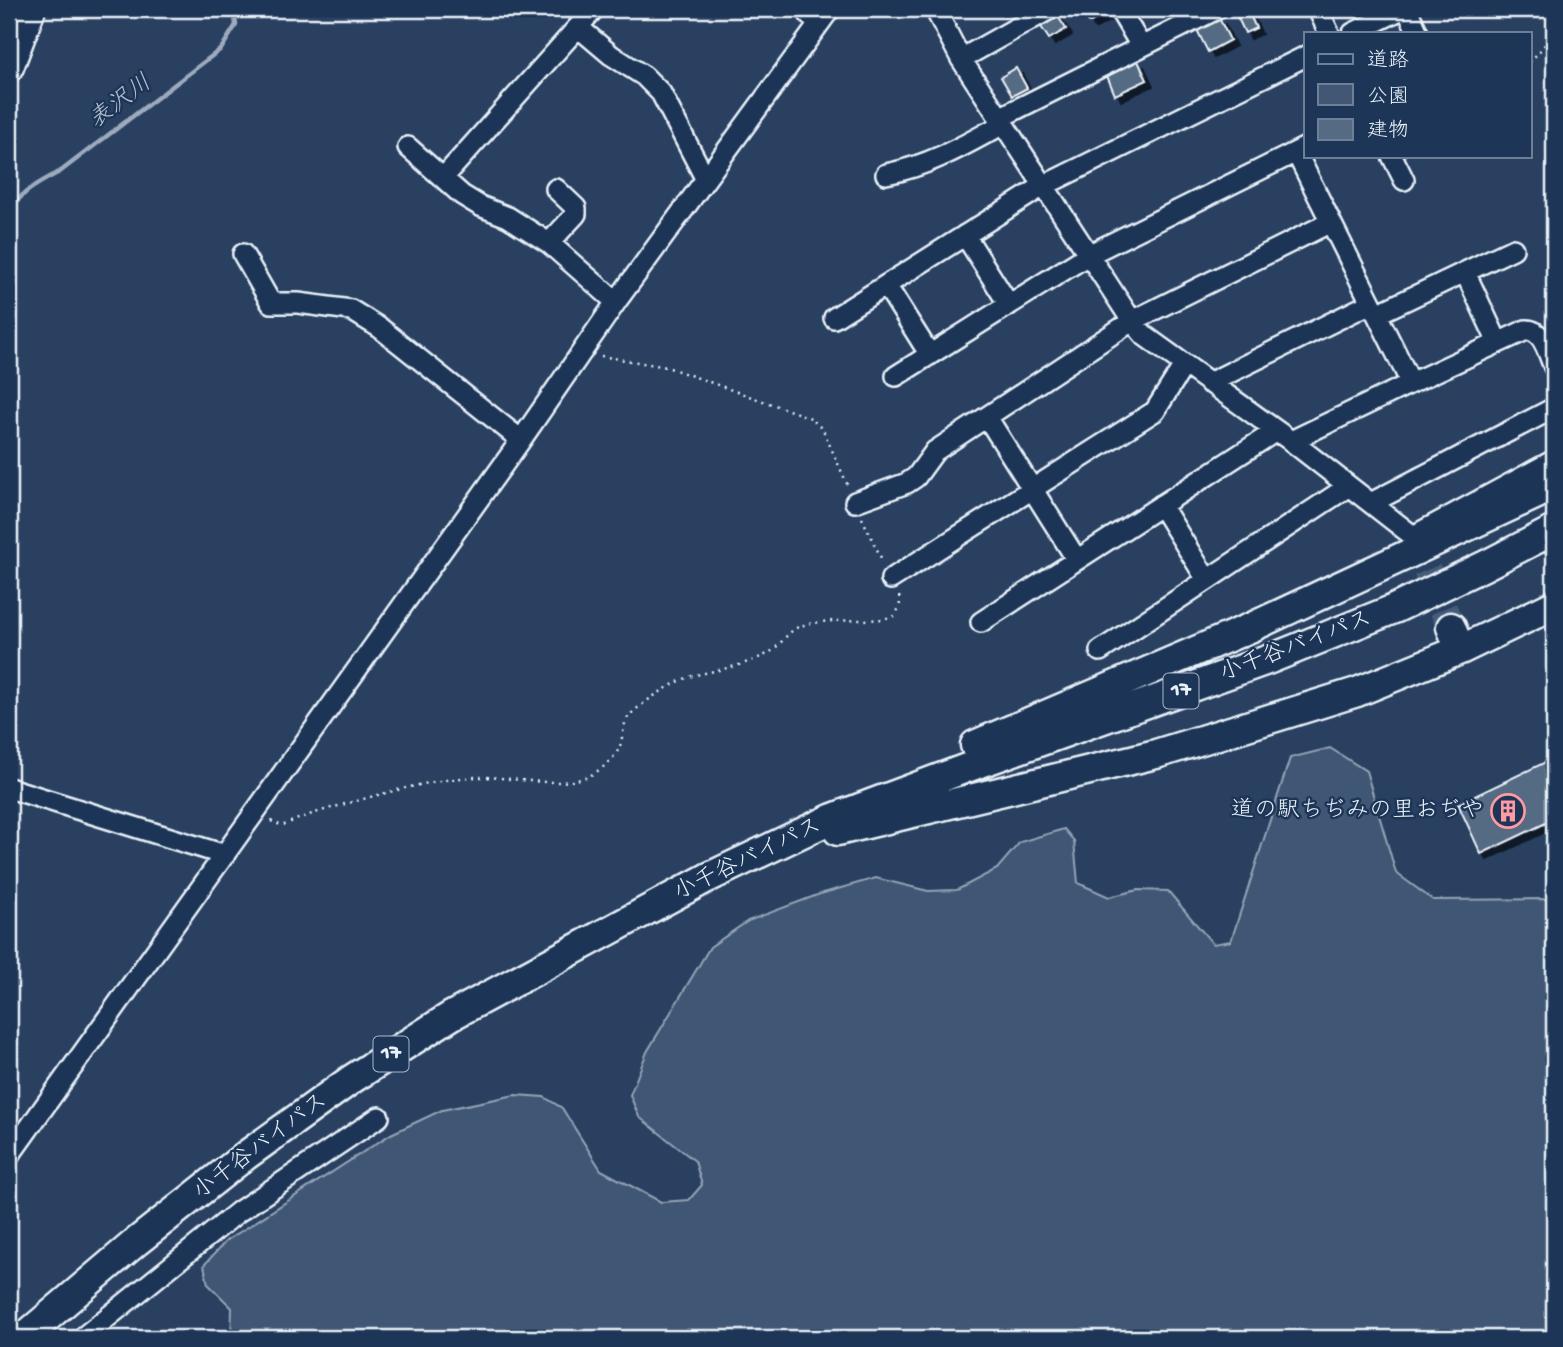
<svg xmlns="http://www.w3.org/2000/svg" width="1563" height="1347" viewBox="0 0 1563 1347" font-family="'Gochi Hand','Klee One',sans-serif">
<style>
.green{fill:#415774;stroke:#94a4b6;stroke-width:2}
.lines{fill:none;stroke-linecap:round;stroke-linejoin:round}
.stream{stroke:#9dabbd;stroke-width:4.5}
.building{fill:#556a83;stroke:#e8f1f8;stroke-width:2;filter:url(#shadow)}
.highway-tunnel{stroke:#465b78;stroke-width:28;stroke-dasharray:28 14;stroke-linecap:butt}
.minor-casing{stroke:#e8f1f8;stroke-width:24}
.highway-casing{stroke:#e8f1f8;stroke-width:33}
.path{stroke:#e8f1f8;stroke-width:2.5;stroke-dasharray:2 5;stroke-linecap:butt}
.minor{stroke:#1d3557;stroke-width:19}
.highway{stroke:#1d3557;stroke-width:28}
.labels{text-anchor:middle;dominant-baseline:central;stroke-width:5;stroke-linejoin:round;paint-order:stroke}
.shield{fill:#1d3557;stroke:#abb9c8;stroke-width:2}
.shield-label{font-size:21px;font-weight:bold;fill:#e8f1f8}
.street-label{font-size:23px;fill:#e8f1f8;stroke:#1d3557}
.poi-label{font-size:23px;fill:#e8f1f8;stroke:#1d3557;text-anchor:end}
.water-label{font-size:24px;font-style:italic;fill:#b6c2d0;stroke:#1d3557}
</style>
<defs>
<filter id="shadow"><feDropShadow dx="6" dy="6" stdDeviation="0" flood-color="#0009"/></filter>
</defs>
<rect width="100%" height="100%" fill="#294061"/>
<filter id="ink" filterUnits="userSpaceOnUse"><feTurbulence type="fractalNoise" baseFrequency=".0143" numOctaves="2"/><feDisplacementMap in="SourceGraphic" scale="14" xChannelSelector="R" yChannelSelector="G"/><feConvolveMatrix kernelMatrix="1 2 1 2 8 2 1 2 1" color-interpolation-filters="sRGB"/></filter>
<g filter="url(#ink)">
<!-- green -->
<path class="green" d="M 1330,748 L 1366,771 L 1396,873 L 1433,900 L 1554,899 L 1554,1338 L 231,1338 L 232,1308 L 208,1284 L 204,1265 L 226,1241 L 391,1134 L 442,1110 L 515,1095 L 544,1097 L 562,1108 L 601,1170 L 661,1202 L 689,1200 L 702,1185 L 695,1161 L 639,1117 L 630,1095 L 647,1052 L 710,947 L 748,921 L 820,894 L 876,878 L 928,891 L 957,890 L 997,869 L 1020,842 L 1064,829 L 1074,841 L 1078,883 L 1109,897 L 1138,890 L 1168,891 L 1213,944 L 1231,941 L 1290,758 Z"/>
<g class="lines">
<!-- stream -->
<path class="stream" d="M 9,213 C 19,192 41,182 61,171 L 221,49 L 236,25 L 234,9"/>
</g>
<!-- building -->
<path class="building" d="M 1081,9 L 1111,9 L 1112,10 L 1089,23 Z
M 1242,9 L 1247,9 L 1256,28 L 1245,33 L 1235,12 Z
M 1055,12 L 1066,29 L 1049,39 L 1038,22 Z
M 1219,18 L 1230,40 L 1208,52 L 1197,30 Z
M 1138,61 L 1147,80 L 1115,95 L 1107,76 Z
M 1016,68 L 1027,88 L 1012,96 L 1001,77 Z
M 1554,758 L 1554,819 L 1481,854 L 1458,804 Z"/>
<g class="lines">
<!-- highway-tunnel -->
<path class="highway-tunnel" d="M 1427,570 L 1451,627"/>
<!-- minor casing -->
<g class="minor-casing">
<path id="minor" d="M 805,9 L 818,25
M 935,9 L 961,59 L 1132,321 L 1145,336 L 1291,441 L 1413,536 L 1418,548
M 1119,9 L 1141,46
M 1318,9 L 1329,33
M 1407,9 L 1418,33
M 578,27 L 611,55 L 644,76 L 661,93 L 705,178
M 1353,33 L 1402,9
M 961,59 L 1050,9
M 999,118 L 1217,9
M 408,147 L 462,195 L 480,206 L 508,217 L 549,243 L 616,302
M 1296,152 L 1411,383
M 1392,156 L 1404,180
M 886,174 C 929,166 965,145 1003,124
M 443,178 L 594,9
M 965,235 L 1009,305
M 549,243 L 576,214 L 576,208 L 556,189
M 243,254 L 271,303 L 298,303 L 351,310 L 380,328 L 521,440
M 1465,272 L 1498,343
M 886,285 L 930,355
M 1377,314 L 1513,249
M 834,318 L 1043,186 L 1306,56
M 896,376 L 1088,255 L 1306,147
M 1209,383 L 1371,303
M 987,417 L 1077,560
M 1291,441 L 1411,383 L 1526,330 C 1543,329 1548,354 1554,367
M 855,502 L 907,483 L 916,477 L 935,451 L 1132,321 L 1331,222
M 1371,503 L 1554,408
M 1161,505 L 1207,580
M 1413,536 L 1554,460
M 891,579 L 1155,411 L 1184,365
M 981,622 L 1276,431
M 1100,651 L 1349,486
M 9,788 L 225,855
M 9,1156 L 521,440 L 616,302 L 830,9
M 82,1338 L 238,1212 L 379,1117"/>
</g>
<!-- highway casing -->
<g class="highway-casing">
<path id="highway" d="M 9,67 L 31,9
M 1451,627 L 1460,650
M 975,745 L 1252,627 L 1554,486
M 838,831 L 1156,754 L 1357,692 L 1460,650 L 1554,605
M 23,1338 L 136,1242 L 245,1156 L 352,1079 L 451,1016 L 707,878 L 833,818 L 980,763 L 1270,659 L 1394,609 L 1484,566 L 1554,530"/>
</g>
<!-- path -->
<path class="path" d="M 1530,62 L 1554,34
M 601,356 L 667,367 L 811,418 L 823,430 L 848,486
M 862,518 L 883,562
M 271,821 L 282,826 C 305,815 328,809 352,802 C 393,791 434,779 476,777 C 510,776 556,789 586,777 C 598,773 616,758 620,746 C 623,737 623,723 629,716 C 641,703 675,681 692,676 C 717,670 744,666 767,654 C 782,646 787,629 804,625 C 828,619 858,621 883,619 L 894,616 L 900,607 L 899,593"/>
<!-- minor -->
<use href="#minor" class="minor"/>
<!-- highway -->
<use href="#highway" class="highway"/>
</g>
</g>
<!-- icons -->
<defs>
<g id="building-ring" transform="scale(1.75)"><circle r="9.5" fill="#1d3557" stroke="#ff9aa2" stroke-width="1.5"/><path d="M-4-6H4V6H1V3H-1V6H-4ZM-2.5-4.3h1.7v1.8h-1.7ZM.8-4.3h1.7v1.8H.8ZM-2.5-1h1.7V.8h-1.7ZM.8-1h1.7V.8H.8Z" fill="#ff9aa2"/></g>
</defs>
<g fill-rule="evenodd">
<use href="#building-ring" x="1508" y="811"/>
</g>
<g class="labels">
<!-- shield labels -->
<g class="shield">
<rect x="1163.5" y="673.5" width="35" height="35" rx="5"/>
<rect x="373.5" y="1036.5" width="35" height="35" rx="5"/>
</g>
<g class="shield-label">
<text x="1181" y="691">17</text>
<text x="391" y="1054">17</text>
</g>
<!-- street labels -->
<g class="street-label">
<text transform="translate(1296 647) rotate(-21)">小千谷バイパス</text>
<text transform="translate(748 860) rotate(-26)">小千谷バイパス</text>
<text transform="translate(261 1147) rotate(-37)">小千谷バイパス</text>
</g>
<!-- poi labels -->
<g class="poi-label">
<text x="1484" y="811">道の駅ちぢみの里おぢや</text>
</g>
<!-- water labels -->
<g class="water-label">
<text transform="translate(121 103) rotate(-37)">表沢川</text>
</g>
</g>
<!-- margin -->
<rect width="1563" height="1347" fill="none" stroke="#1d3557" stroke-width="35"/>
<rect x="18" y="18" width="1528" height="1312" fill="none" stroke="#e8f1f8" stroke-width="2.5" filter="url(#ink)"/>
<!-- legend -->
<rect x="1304" y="32" width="228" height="126" fill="#1d3557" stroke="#6e8097" stroke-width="2"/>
<rect x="1318" y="54" width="35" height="10" fill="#1d3557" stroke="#6e8097" stroke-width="2"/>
<text x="1367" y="66" font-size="21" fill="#e8f1f8">道路</text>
<rect x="1318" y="84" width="35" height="21" fill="#415774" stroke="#6e8097" stroke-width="2"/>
<text x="1367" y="102" font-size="21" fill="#e8f1f8">公園</text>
<rect x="1318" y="119" width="35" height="21" fill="#556a83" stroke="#6e8097" stroke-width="2"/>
<text x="1367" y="136" font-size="21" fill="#e8f1f8">建物</text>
</svg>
